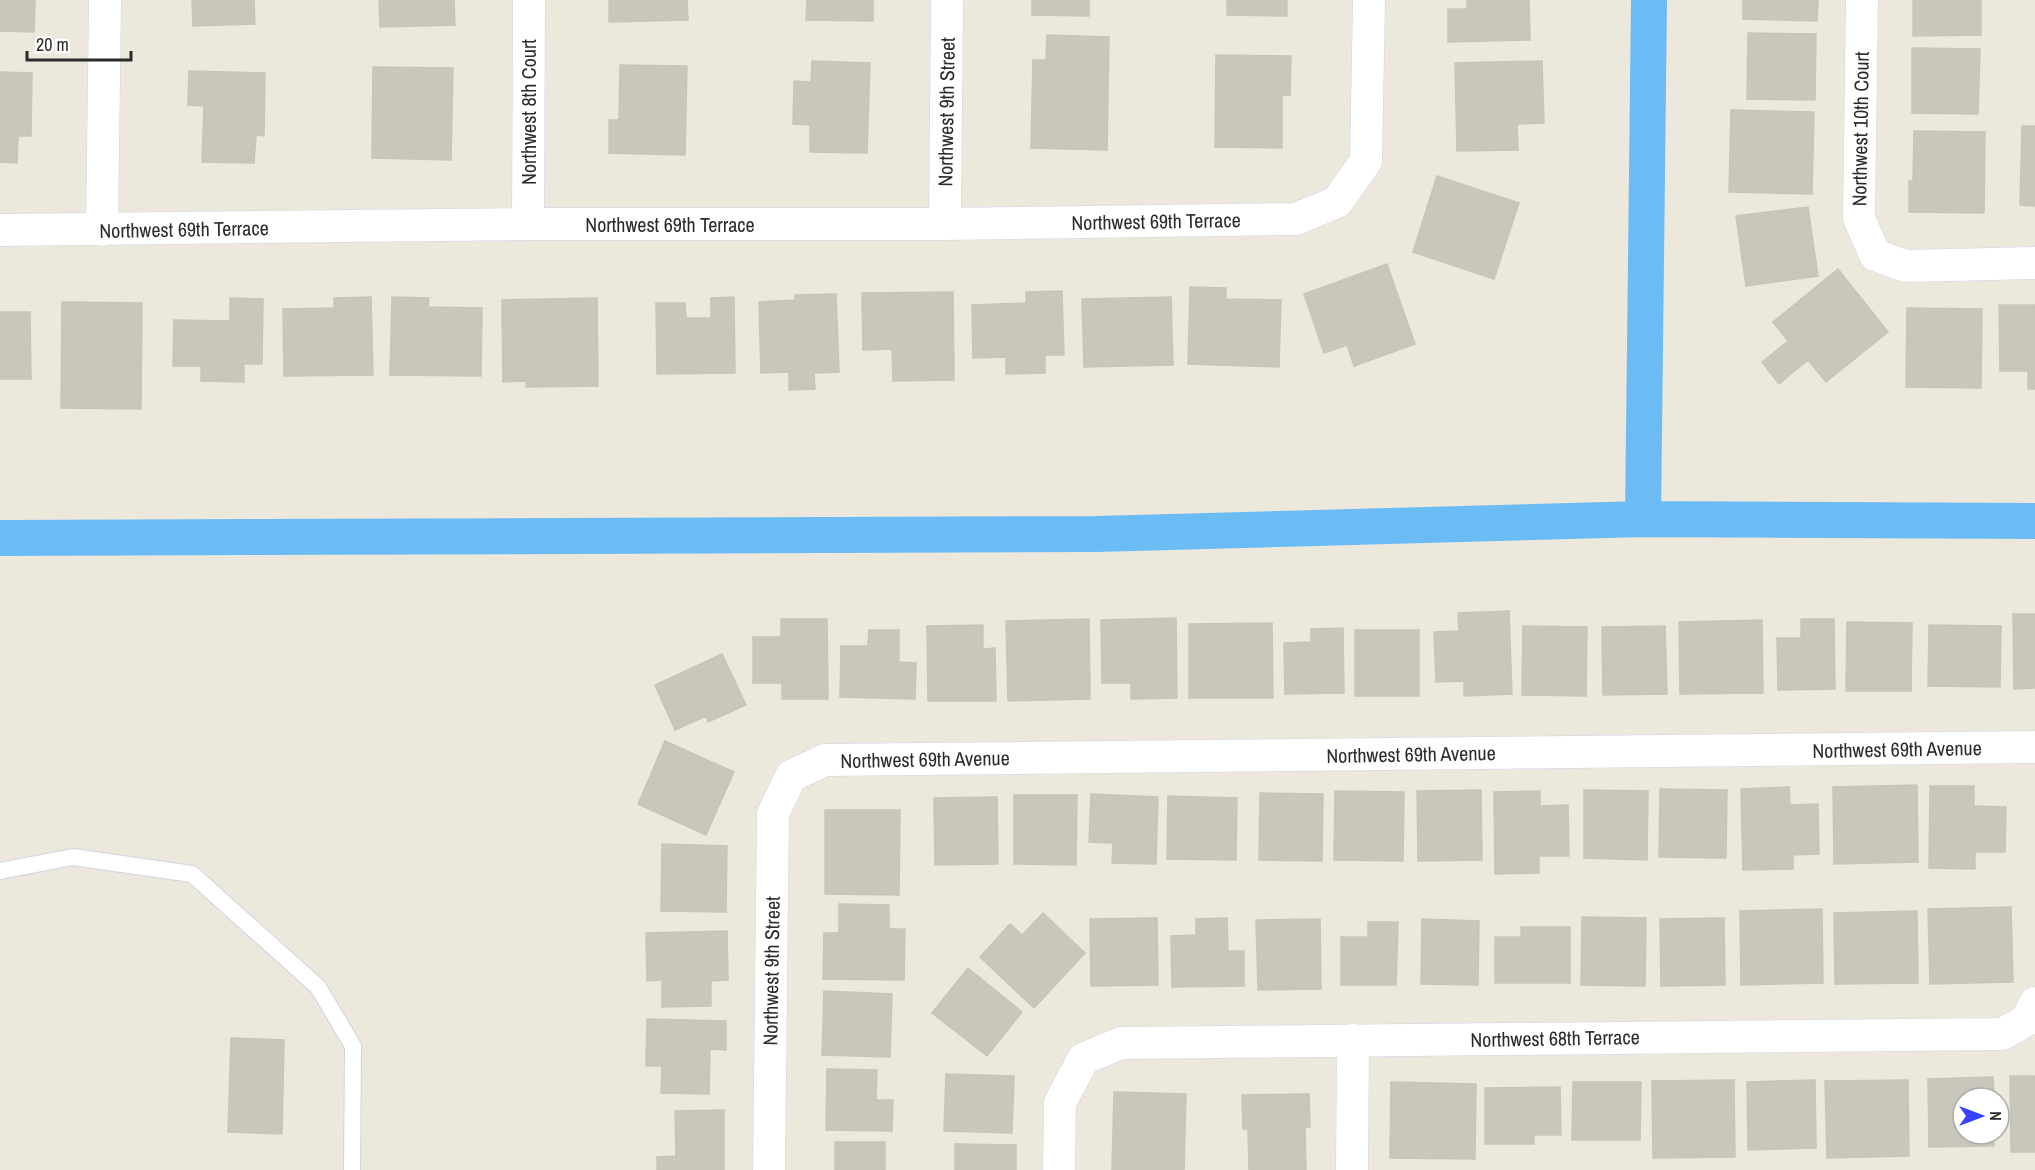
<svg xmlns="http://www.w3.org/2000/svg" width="2035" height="1170" viewBox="0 0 2035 1170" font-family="'Archivo Narrow',sans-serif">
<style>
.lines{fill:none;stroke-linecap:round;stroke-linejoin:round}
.canal{stroke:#6bbcf4;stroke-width:36}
.building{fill:#c9c6bb;stroke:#c9c5b6;stroke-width:1.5}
.lane-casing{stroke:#d1d2e4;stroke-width:18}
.street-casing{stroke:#d1d2e4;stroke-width:33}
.lane{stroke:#fff;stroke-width:16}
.street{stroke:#fff;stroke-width:32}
.labels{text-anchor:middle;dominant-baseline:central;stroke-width:4.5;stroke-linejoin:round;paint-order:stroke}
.street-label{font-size:20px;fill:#2b2b2b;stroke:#fff}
</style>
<rect width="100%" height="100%" fill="#ede8dc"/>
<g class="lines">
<!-- canal -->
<path class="canal" d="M 1643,519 L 1649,0
M 0,538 L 1096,534 L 1643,519 L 2035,521"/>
</g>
<!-- building -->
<path class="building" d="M 0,0 L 35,0 L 34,32 L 0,31 Z
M 192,0 L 254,0 L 255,24 L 193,26 Z
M 379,0 L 454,0 L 455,25 L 380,27 Z
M 609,0 L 687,0 L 688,20 L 609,22 Z
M 807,0 L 873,0 L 873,21 L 806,20 Z
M 1032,0 L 1089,0 L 1089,16 L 1032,15 Z
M 1227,0 L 1287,0 L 1287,16 L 1227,15 Z
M 1467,0 L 1529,0 L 1530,40 L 1448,42 L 1448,9 L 1467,9 Z
M 1743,0 L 1818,0 L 1817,21 L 1743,19 Z
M 1913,0 L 1981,0 L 1981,35 L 1913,36 Z
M 1748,33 L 1816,34 L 1815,100 L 1747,99 Z
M 1047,35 L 1109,37 L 1107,150 L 1031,148 L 1033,60 L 1046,60 Z
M 1912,48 L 1980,49 L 1978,114 L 1912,113 Z
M 1216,55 L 1291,56 L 1290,95 L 1282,95 L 1282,148 L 1215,147 Z
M 812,61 L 870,63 L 867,153 L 810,152 L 810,125 L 793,124 L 794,81 L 811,82 Z
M 1542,61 L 1544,123 L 1517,124 L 1518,150 L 1457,151 L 1455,63 Z
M 620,65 L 687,66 L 685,155 L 609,153 L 609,120 L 619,120 Z
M 373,67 L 453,68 L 451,160 L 372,158 Z
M 189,71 L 265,73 L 264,136 L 256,135 L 254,163 L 202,162 L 204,106 L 188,105 Z
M 0,72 L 32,73 L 31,136 L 18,136 L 17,163 L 0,162 Z
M 1731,110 L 1814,112 L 1812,194 L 1729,192 Z
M 2022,126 L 2035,126 L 2035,206 L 2020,205 Z
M 1914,131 L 1985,132 L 1984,213 L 1909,212 L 1909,181 L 1913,181 Z
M 1437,176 L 1519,203 L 1494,279 L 1413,252 Z
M 1808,207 L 1818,276 L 1746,286 L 1736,216 Z
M 1387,264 L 1415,344 L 1354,366 L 1347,345 L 1324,353 L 1304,294 Z
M 1838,269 L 1888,332 L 1826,382 L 1808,360 L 1779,384 L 1762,362 L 1788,341 L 1773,322 Z
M 1190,287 L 1226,288 L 1226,299 L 1281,300 L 1279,367 L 1188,364 Z
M 1062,291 L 1064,355 L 1045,355 L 1045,373 L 1006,374 L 1006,357 L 973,358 L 972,305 L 1026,303 L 1026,292 Z
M 953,292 L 954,380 L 893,381 L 892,349 L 863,350 L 862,293 Z
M 836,294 L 839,372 L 814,373 L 815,389 L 789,390 L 789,372 L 761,373 L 759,302 L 795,300 L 795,295 Z
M 371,297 L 373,375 L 284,376 L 283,309 L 334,308 L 334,298 Z
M 392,297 L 429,298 L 428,307 L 482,308 L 481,376 L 390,375 Z
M 734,297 L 735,373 L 657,374 L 656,303 L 685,303 L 686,318 L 711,318 L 711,298 Z
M 1171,297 L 1173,365 L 1084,367 L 1082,299 Z
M 230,298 L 263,299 L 262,364 L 244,364 L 244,382 L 201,381 L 201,366 L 173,366 L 174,320 L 230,321 Z
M 597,298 L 598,386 L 526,387 L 526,381 L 503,382 L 502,300 Z
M 62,302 L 142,303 L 141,409 L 61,408 Z
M 1999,305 L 2035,305 L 2035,389 L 2028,389 L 2028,371 L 2000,371 Z
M 1907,308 L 1982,309 L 1981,388 L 1906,387 Z
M 0,312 L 30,312 L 31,379 L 0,379 Z
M 1509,611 L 1512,694 L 1464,696 L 1464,681 L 1436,682 L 1434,632 L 1459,631 L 1458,613 Z
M 2013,614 L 2035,614 L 2035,688 L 2014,689 Z
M 1176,618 L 1177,698 L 1131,699 L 1131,683 L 1102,683 L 1101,620 Z
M 781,619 L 827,619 L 828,699 L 782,699 L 782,683 L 753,683 L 753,637 L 781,637 Z
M 1089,619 L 1090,699 L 1008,701 L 1006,621 Z
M 1801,619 L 1834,619 L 1835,689 L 1778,690 L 1777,638 L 1801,638 Z
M 1762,620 L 1763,693 L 1680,694 L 1679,622 Z
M 1847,622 L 1912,623 L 1911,691 L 1846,691 Z
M 1272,623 L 1273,698 L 1189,698 L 1189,624 Z
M 983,625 L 983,649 L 995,648 L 996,701 L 928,701 L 927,626 Z
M 1929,625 L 2001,626 L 2000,687 L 1928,686 Z
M 1523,626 L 1587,627 L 1586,696 L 1522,695 Z
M 1665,626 L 1667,694 L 1603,695 L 1602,627 Z
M 1343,628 L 1344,693 L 1285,694 L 1284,643 L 1311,642 L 1311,629 Z
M 869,630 L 899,630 L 899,662 L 916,663 L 915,699 L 840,697 L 841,646 L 868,646 Z
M 1355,630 L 1419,630 L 1419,696 L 1355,696 Z
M 722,654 L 746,705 L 708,722 L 706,716 L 675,730 L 655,685 Z
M 665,741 L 734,772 L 706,835 L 638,804 Z
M 1917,785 L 1918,862 L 1834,864 L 1833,787 Z
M 1930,786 L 1974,786 L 1974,806 L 2006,807 L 2005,852 L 1975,852 L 1975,869 L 1929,868 Z
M 1789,787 L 1790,805 L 1818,804 L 1819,854 L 1793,855 L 1793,869 L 1743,870 L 1741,789 Z
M 1660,789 L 1727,790 L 1726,858 L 1659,857 Z
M 1481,790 L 1482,860 L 1418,861 L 1417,791 Z
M 1584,790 L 1648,791 L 1647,860 L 1584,858 Z
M 1335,791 L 1404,792 L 1403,861 L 1334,860 Z
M 1540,791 L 1540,806 L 1568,805 L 1569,856 L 1539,856 L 1539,873 L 1495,874 L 1494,792 Z
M 1260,793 L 1323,794 L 1322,861 L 1259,860 Z
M 1091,794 L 1158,797 L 1156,864 L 1112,863 L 1113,843 L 1089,842 Z
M 1014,795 L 1077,795 L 1076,865 L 1014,864 Z
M 1168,796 L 1237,798 L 1236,860 L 1167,859 Z
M 997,797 L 998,864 L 935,865 L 934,798 Z
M 825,810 L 900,810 L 899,895 L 825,894 Z
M 662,844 L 727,846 L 726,912 L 661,911 Z
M 839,904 L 889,905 L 889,929 L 905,929 L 904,980 L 823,979 L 824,933 L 839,933 Z
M 2011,907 L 2013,982 L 1930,984 L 1928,909 Z
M 1822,909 L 1823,983 L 1741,985 L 1740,911 Z
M 1917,911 L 1918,983 L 1835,984 L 1834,913 Z
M 1043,913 L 1085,953 L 1034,1008 L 980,957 L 1010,924 L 1022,935 Z
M 1582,917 L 1646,918 L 1645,986 L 1581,985 Z
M 1157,918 L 1158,985 L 1091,986 L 1090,919 Z
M 1227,918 L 1228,951 L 1244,951 L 1244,986 L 1172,987 L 1171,936 L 1196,935 L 1196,919 Z
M 1724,918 L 1725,985 L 1661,986 L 1660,919 Z
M 1320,919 L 1321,989 L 1258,990 L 1256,920 Z
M 1422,919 L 1479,921 L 1478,985 L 1421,984 Z
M 1368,922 L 1398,922 L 1396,985 L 1341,985 L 1341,937 L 1368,937 Z
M 1521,927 L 1570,927 L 1570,983 L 1495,983 L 1495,937 L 1521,937 Z
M 727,931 L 728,980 L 711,981 L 711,1006 L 662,1007 L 662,980 L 647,981 L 646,933 Z
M 968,968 L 1022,1012 L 987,1056 L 932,1013 Z
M 824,991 L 892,994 L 890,1057 L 822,1055 Z
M 647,1019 L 726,1021 L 726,1050 L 710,1049 L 709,1094 L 661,1093 L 662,1066 L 646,1066 Z
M 231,1038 L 284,1040 L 282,1134 L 228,1132 Z
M 827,1069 L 877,1070 L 876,1100 L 893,1100 L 892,1131 L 826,1130 Z
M 946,1074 L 1014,1076 L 1012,1133 L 944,1131 Z
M 2010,1076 L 2035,1076 L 2035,1152 L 2011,1152 Z
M 1993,1077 L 1994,1098 L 1963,1098 L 1963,1134 L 1994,1134 L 1994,1146 L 1929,1147 L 1928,1079 Z
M 1734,1080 L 1735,1157 L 1653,1158 L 1652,1081 Z
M 1815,1080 L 1816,1148 L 1748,1150 L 1747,1082 Z
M 1908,1080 L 1909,1156 L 1827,1158 L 1825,1081 Z
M 1391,1082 L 1476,1084 L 1475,1159 L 1390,1158 Z
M 1573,1082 L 1641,1082 L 1640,1140 L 1572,1140 Z
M 1560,1087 L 1561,1135 L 1534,1135 L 1534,1144 L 1485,1144 L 1485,1088 Z
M 1114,1092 L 1186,1094 L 1184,1170 L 1112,1170 Z
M 1309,1094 L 1310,1127 L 1305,1127 L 1306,1170 L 1249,1170 L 1248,1129 L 1243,1129 L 1242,1095 Z
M 724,1110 L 724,1170 L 657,1170 L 657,1157 L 676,1156 L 675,1111 Z
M 835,1142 L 885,1142 L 885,1170 L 835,1170 Z
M 955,1144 L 1016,1145 L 1016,1170 L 955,1170 Z"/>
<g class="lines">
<!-- lane casing -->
<g class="lane-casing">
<path id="lane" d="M 0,871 L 73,857 L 192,874 L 318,987 L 353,1046 L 352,1170"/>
</g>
<!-- street casing -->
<g class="street-casing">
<path id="street" d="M 1862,0 L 1859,218 L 1875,255 L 1905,266 L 2035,263
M 528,224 L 529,0
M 945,224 L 947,0
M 0,230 L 528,224 L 945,224 L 1296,219 L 1337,202 L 1366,161 L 1369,0
M 102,230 L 105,0
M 769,1170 L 773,814 L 791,776 L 825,760 L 2035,747
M 1059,1170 L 1060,1103 L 1083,1059 L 1121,1043 L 2002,1034 L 2027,1020 L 2035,1003
M 1352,1170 L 1353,1040"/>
</g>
<!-- lane -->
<use href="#lane" class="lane"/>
<!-- street -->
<use href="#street" class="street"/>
</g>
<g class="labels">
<!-- street labels -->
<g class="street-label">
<text transform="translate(528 112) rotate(-90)">Northwest 8th Court</text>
<text transform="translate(946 112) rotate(-89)">Northwest 9th Street</text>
<text transform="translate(1860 129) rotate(-89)">Northwest 10th Court</text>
<text transform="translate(1156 221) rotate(-1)">Northwest 69th Terrace</text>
<text x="670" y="224">Northwest 69th Terrace</text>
<text transform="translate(184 229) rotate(-1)">Northwest 69th Terrace</text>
<text transform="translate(1897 749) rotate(-1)">Northwest 69th Avenue</text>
<text transform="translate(1411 754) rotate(-1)">Northwest 69th Avenue</text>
<text transform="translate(925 759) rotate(-1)">Northwest 69th Avenue</text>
<text transform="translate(771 971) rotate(-89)">Northwest 9th Street</text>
<text transform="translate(1555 1038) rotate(-1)">Northwest 68th Terrace</text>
</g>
</g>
<!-- north arrow -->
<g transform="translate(1981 1116) rotate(90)"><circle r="28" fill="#ffffff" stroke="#aaaaaa" stroke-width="1.5"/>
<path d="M0-4.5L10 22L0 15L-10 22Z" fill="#3741ff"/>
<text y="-9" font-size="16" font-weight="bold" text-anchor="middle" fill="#2b2b2b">N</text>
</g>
<!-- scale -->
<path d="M27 51v9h104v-9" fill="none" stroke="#2b2b2b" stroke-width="3"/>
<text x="36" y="51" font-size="18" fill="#2b2b2b" stroke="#ffffff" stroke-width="4.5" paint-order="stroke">20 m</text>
</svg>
